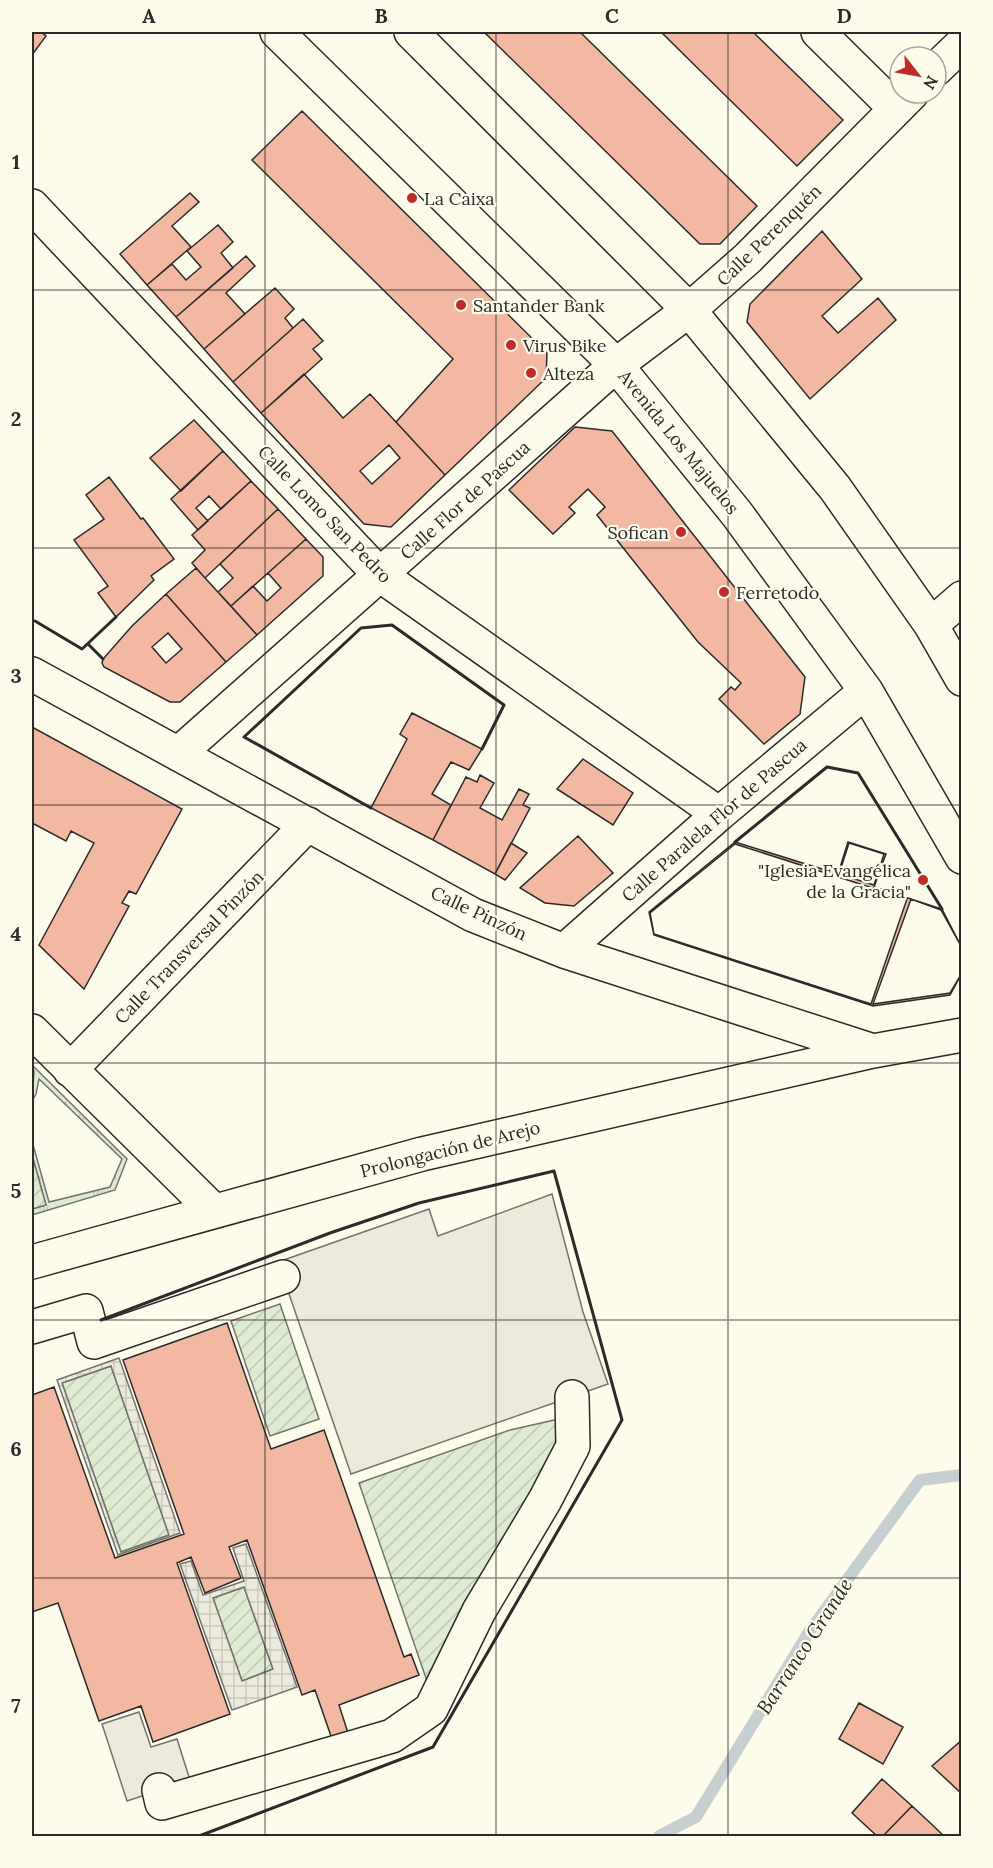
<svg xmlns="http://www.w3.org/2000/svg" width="993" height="1868" viewBox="0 0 993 1868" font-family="Lora,serif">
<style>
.park{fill:url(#park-tufts);stroke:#74746e;stroke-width:1.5}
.garden{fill:url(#garden-furrows);stroke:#74746e;stroke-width:1.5}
.parking{fill:#eceadb;stroke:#74746e;stroke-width:1.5}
.plaza{fill:url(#plaza-grid);stroke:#74746e;stroke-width:1.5;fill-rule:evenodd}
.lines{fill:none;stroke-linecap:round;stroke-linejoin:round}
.stream{stroke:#c7d0d0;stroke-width:12}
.building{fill:#f2b8a0;stroke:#2b2b2b;stroke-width:1.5;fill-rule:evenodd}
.minor-casing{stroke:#2b2b2b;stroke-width:36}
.minor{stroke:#fdfbea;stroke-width:33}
.wall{stroke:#2b2b2b;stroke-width:3}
.grid{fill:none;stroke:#2b2b2b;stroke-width:1.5;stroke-opacity:0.55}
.poi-dot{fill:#c62828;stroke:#fdfbea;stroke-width:2}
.labels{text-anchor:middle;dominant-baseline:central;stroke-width:4.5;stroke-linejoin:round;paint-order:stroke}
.poi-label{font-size:18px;fill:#2b2b2b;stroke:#fdfbea;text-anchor:start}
.street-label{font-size:18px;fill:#2b2b2b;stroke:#fdfbea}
.water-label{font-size:20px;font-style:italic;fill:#2b2b2b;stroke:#fdfbea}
.neatline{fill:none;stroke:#2b2b2b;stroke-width:2}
.grid-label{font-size:20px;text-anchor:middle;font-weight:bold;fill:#2b2b2b}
</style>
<defs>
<pattern id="park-tufts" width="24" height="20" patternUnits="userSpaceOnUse" patternTransform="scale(1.5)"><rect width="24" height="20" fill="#deebd1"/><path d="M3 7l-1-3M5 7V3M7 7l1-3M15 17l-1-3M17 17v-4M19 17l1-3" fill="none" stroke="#bfcab4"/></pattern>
<pattern id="garden-furrows" width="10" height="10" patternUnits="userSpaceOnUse" patternTransform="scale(1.5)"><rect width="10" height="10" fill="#deebd1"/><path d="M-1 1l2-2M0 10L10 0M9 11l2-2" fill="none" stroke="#bfcab4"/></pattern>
<pattern id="plaza-grid" width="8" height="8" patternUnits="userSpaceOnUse" patternTransform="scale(1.5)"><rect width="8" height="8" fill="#eceadb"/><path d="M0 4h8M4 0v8" fill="none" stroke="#cbc9bc"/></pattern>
</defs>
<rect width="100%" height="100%" fill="#fdfbea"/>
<!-- park -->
<path class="park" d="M 32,1065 L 127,1159 L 115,1190 L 32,1215 L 32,1209 L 46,1205 L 32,1155 L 32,1141 L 49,1202 L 110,1187 L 122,1159 L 39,1079 L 36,1094 L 32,1101 L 34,1071 Z"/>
<!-- garden -->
<path class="garden" d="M 32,1155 L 46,1205 L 32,1209 Z
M 280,1304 L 319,1419 L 270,1436 L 231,1321 Z
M 111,1366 L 169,1535 L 121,1552 L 62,1383 Z
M 559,1419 L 560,1441 L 513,1524 L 466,1599 L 448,1636 L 443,1660 L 430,1690 L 359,1483 L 510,1430 Z
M 244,1587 L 273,1669 L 242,1681 L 213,1598 Z"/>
<!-- parking -->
<path class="parking" d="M 552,1194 L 583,1312 L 608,1384 L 351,1474 L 278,1262 L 429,1209 L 438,1236 Z
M 139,1712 L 151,1747 L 177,1739 L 190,1780 L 127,1801 L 102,1724 Z"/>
<!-- plaza -->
<path class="plaza" d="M 119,1358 L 180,1533 L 118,1555 L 57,1380 ZM 111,1366 L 169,1535 L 121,1552 L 62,1383 Z
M 246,1544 L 297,1687 L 232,1710 L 180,1564 L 191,1561 L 203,1595 L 244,1581 L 233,1548 ZM 244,1587 L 273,1669 L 242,1681 L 213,1598 Z"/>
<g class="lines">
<!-- stream -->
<path class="stream" d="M 659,1836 L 696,1817 L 809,1632 L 920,1480 L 962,1475"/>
</g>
<!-- building -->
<path class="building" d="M 32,32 L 41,32 L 46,36 L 32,55 Z
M 484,32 L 580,32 L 757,206 L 720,244 L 700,244 Z
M 661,32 L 753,32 L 843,120 L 797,166 Z
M 302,111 L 547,353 L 546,378 L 445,475 L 396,422 L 453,359 L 252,160 Z
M 190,193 L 199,202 L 172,226 L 191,247 L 147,285 L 120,254 Z
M 218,225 L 233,242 L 221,253 L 233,268 L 176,317 L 147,285 L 172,264 L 186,280 L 201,267 L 187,251 Z
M 822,231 L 862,279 L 822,316 L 838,333 L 878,298 L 896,320 L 810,399 L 747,322 L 750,304 Z
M 246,256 L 255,266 L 226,293 L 245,314 L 204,349 L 176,317 Z
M 275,288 L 294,309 L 285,318 L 293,328 L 233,382 L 204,349 Z
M 303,319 L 323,341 L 313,349 L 322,359 L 261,413 L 233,382 Z
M 304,374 L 343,418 L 370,394 L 445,475 L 391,527 L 364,524 L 261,413 ZM 389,445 L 400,458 L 372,484 L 360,471 Z
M 194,420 L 223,451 L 181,491 L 150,458 Z
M 575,427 L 612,431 L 805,677 L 800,714 L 764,744 L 719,699 L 731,687 L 735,690 L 741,683 L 698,642 L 597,515 L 605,507 L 588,489 L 569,507 L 575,513 L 553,534 L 509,490 Z
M 223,451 L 251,481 L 221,509 L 209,496 L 196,508 L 208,521 L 198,530 L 171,499 Z
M 109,477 L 141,519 L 143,518 L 174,559 L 151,576 L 154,580 L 116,617 L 98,593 L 108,586 L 74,540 L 104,519 L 86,495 Z
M 251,481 L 278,509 L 205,578 L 192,563 L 205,550 L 192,535 Z
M 278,509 L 306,539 L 231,606 L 218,592 L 233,578 L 220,564 Z
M 306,539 L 323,557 L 323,576 L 257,635 L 231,606 L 253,586 L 267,601 L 281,588 L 268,573 Z
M 196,568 L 257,635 L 226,662 L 166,594 Z
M 166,594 L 226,662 L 180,702 L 170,702 L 104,667 L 102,663 L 103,659 L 132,626 ZM 168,633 L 182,649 L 166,663 L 152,647 Z
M 412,713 L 482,749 L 469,770 L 451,762 L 432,794 L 451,805 L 433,840 L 371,808 L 407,739 L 400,734 Z
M 32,727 L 182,809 L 136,894 L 129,891 L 122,903 L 129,906 L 84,989 L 39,945 L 94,843 L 71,831 L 66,841 L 32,823 Z
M 583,759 L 633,793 L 613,825 L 557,789 Z
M 480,775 L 494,783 L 480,808 L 502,820 L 519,789 L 529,794 L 523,805 L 530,808 L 495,874 L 433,840 L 466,777 L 477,782 Z
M 578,836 L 613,873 L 574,906 L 545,903 L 520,888 Z
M 735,842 L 838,874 L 848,842 L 886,854 L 874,887 L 942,909 L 962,948 L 941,910 L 911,899 L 873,1004 L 950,993 L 962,973 L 950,995 L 873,1006 L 654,935 L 649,912 ZM 849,843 L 884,854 L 874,885 L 839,874 ZM 735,844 L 907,899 L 871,1004 L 654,934 L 650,913 Z
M 511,843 L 527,853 L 505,880 L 495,874 Z
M 227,1323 L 271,1449 L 324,1430 L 404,1657 L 411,1654 L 419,1675 L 339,1705 L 348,1733 L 332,1739 L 315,1690 L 302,1695 L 247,1540 L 229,1547 L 241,1578 L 205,1593 L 191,1557 L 177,1563 L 230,1714 L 153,1742 L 141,1706 L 99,1721 L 58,1603 L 32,1612 L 32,1395 L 54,1387 L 115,1558 L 184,1534 L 123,1360 Z
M 859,1703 L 903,1727 L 883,1764 L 839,1739 Z
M 962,1740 L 962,1794 L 932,1766 Z
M 882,1779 L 912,1806 L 883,1836 L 877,1836 L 852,1813 Z
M 912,1806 L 926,1819 L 944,1836 L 883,1836 Z"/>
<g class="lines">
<!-- minor casing -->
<g class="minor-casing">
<path id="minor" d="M 277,32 L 616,365 L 737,514 L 866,691 L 962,857
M 411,32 L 689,310 L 835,488 L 931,625 L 962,679
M 818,32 L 896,109
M 936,69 L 962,44
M 32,206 L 380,575 L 719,814
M 931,625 L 962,598
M 32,674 L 473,915 L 564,951 L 873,1051 L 962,1035
M 178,754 L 616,365 L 689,310 L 748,258 L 912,93
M 564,951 L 719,814 L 866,691
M 32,1031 L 214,1211
M 70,1070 L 308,824
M 32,1262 L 422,1154 L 873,1051
M 32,1327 L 86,1311 L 94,1342 L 283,1277
M 159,1790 L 162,1803 L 392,1736 L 431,1709 L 479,1611 L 545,1500 L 573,1446 L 572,1397"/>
</g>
<!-- minor -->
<use href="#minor" class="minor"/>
<!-- wall -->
<path class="wall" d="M 35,621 L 82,649 L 116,617
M 88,644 L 103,659
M 371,808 L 244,737 L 361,628 L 392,625 L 504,705 L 482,749
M 735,842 L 827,767 L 858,773 L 942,909
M 101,1320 L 330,1233 L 419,1203 L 554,1171 L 622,1420 L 433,1747 L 199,1836"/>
</g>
<!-- grid -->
<path class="grid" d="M 265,32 L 265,1836M 496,32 L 496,1836M 728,32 L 728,1836M 32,290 L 962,290M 32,548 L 962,548M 32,805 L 962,805M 32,1063 L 962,1063M 32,1320 L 962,1320M 32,1578 L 962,1578"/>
<!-- markers -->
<g class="poi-dot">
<circle cx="412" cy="198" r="6"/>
<circle cx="461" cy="305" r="6"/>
<circle cx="511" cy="345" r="6"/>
<circle cx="531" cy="373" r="6"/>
<circle cx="681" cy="532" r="6"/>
<circle cx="724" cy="592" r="6"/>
<circle cx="923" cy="880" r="6"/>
</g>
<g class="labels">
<!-- poi labels -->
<g class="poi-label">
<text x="424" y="198">La Caixa</text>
<text x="473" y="305">Santander Bank</text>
<text x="523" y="345">Virus Bike</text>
<text x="543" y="373">Alteza</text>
<text x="669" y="532" text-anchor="end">Sofican</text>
<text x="736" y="592">Ferretodo</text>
<text x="911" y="870" text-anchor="end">"Iglesia Evangélica<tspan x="911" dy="21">de la Gracia"</tspan></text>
</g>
<!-- street labels -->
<g class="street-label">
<text transform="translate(769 235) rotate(-44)">Calle Perenquén</text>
<text transform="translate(679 442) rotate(51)">Avenida Los Majuelos</text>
<text transform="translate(465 500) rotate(-42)">Calle Flor de Pascua</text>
<text transform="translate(325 514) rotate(46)">Calle Lomo San Pedro</text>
<text transform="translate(714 820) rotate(-41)">Calle Paralela Flor de Pascua</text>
<text transform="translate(479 913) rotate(25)">Calle Pinzón</text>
<text transform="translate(189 947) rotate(-46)">Calle Transversal Pinzón</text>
<text transform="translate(450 1149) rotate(-14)">Prolongación de Arejo</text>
</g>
<!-- water labels -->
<g class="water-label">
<text transform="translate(804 1646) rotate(-57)">Barranco Grande</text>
</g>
</g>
<!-- border -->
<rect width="993" height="1868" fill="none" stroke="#fdfbea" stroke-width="66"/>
<!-- north arrow -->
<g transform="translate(918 75) rotate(121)"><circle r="28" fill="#fdfbea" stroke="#a9a89e" stroke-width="1.5"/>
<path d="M0-4.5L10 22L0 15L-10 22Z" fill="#c62828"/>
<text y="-9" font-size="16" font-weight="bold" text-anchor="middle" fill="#2b2b2b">N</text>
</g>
<rect x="33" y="33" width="927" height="1802" class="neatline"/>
<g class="grid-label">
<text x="149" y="23">A</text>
<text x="381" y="23">B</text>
<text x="612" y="23">C</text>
<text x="844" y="23">D</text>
<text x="16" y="169">1</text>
<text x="16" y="426">2</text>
<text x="16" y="683">3</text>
<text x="16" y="941">4</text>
<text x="16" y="1198">5</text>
<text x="16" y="1456">6</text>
<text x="16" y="1713">7</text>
</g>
</svg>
